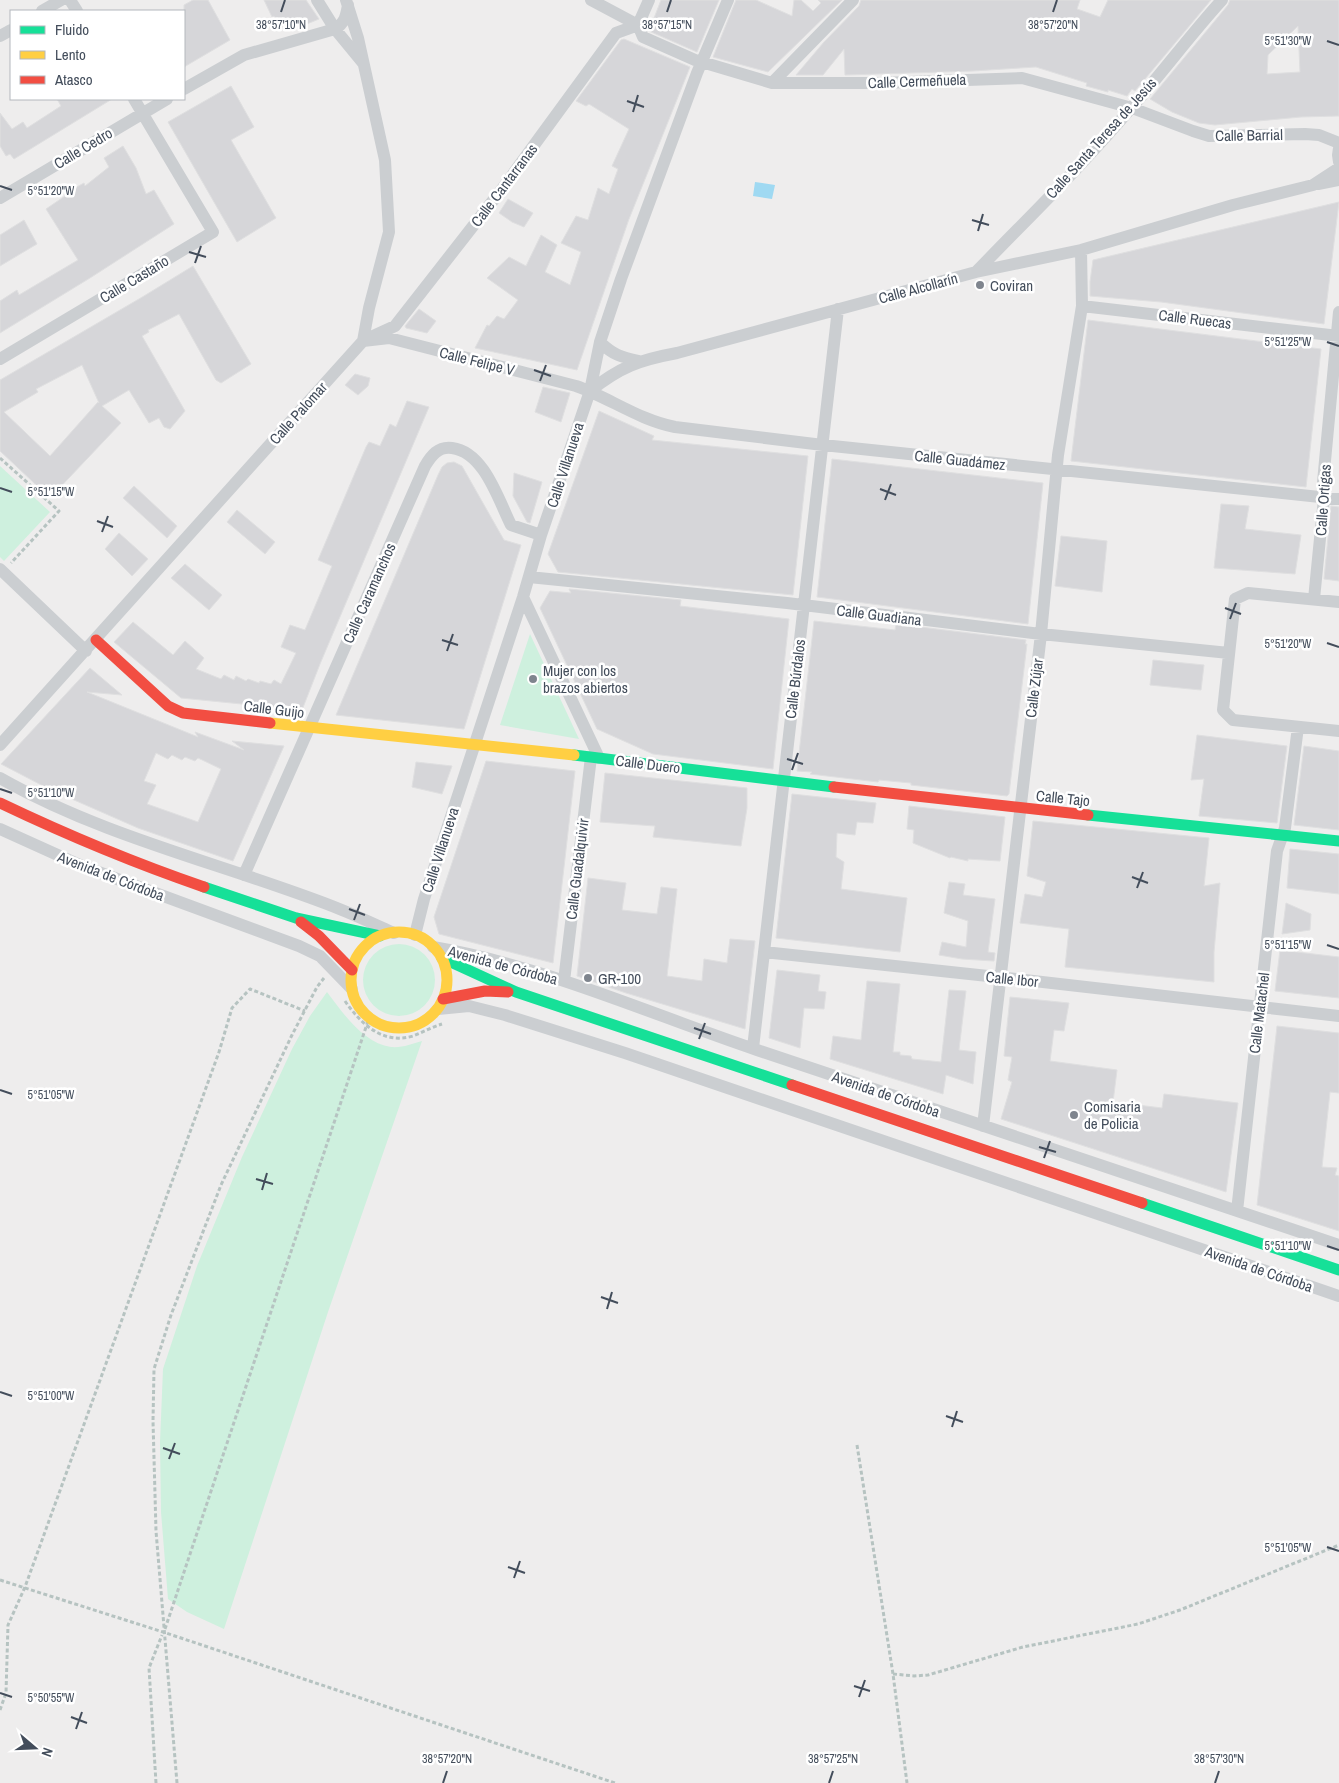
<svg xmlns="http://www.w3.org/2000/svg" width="1339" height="1783" viewBox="0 0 1339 1783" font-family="'Archivo Narrow',sans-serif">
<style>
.green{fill:#cef0de}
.water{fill:#9fd9f2}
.building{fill:#d6d6d9;stroke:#dfdfe0;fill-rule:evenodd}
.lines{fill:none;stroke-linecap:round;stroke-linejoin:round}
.path{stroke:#b6c3c1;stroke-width:3;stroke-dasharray:4 2.5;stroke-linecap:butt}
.street{stroke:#cbced1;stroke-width:12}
.fast{stroke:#16e098;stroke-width:11}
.slow{stroke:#ffcf43;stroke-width:11}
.jam{stroke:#f24e42;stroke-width:11}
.ticks{fill:none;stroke:#434d5b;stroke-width:2}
.poi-dot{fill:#7f858e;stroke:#fff;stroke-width:2}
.labels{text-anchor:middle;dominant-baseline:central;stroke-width:5;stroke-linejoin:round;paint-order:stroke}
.street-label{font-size:15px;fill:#434d5b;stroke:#fff}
.poi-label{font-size:15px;fill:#434d5b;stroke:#fff;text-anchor:start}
.ticks-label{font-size:12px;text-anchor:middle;fill:#434d5b;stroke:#fff;stroke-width:5;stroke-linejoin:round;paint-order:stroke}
</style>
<rect width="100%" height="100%" fill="#eeeded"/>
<!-- green -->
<path class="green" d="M 0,466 L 50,512 L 4,561 L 0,557 Z
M 530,634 L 579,739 L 500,725 Z
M363 980a36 36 0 1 1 72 0a36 36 0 1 1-72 0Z
M 327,992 C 343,1013 363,1043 391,1047 C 402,1048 412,1044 422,1041 L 328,1312 L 224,1629 L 187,1612 L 168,1599 L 161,1512 L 160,1442 L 163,1369 L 197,1266 L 242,1157 L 292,1049 L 310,1016 Z"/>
<!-- water -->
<path class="water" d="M 755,182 L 775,185 L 772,199 L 753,196 Z"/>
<!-- building -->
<path class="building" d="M 193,0 L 208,0 L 230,40 L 184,67 L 184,5 Z
M 264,0 L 306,0 L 319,19 L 297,28 L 279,29 L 274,16 L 272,17 Z
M 661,0 L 719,0 L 697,52 L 649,31 Z
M 736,0 L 756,0 L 792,16 L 794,0 L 801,0 L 813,11 L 821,3 L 818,0 L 842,0 L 768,72 L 713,57 Z
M 861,0 L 1080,0 L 1077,9 L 1100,17 L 1108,0 L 1211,0 L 1135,91 L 1132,89 L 1127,96 L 1108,90 L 1108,92 L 1086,86 L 1087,83 L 1036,67 L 973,71 L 845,75 L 844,49 L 823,75 L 796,75 L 824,42 L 859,6 Z
M 1230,0 L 1339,0 L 1339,116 L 1301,117 L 1215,125 L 1199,123 L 1172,112 L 1150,99 L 1228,5 ZM 1298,26 L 1300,72 L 1267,74 L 1268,55 Z
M 624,39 L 690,67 L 629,219 L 577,370 L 475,348 L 487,325 L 489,326 L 497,316 L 504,319 L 518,300 L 487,278 L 509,257 L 526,266 L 541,235 L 557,245 L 545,272 L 570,285 L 581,252 L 561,243 L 576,216 L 588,220 L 598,188 L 609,194 L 618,169 L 612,166 L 629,129 L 589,104 L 586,106 L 576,101 L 621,40 Z
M 231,86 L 254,127 L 231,140 L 276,218 L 237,242 L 168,122 Z
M 57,99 L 112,99 L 14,159 L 10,154 L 6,156 L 0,146 L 0,113 L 12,129 L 23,122 L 27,128 L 61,106 Z
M 123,146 L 136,168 L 146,194 L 154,190 L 174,224 L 90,278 L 0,333 L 0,301 L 17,290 L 19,295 L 78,260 L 46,209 L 65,196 L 64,194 L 84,183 L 85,186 L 109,167 L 104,158 Z
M 508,199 L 533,213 L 524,227 L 512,222 L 499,213 Z
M 1339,202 L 1324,324 L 1161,302 L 1090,296 L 1090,282 L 1093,260 Z
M 24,220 L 37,244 L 0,266 L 0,235 Z
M 193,266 L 251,364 L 221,383 L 216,380 L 179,314 L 148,330 L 149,332 L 142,336 L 185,411 L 170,429 L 164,427 L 159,418 L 149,423 L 129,390 L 102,406 L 121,423 L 50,498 L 0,451 L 0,380 L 144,296 ZM 82,365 L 99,403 L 98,402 L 50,456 L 4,412 L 38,392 L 36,389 Z
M 419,309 L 436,321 L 427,333 L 406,328 L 405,326 Z
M 1088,320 L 1321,349 L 1306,487 L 1071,461 Z
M 355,374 L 370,378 L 368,386 L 358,395 L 345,385 Z
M 543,387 L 570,393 L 561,422 L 535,412 Z
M 407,401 L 429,407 L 320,664 L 302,710 L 181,698 L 114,642 L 133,622 L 173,655 L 185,641 L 204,658 L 196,669 L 221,679 L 224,675 L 234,680 L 236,676 L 246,681 L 248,679 L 259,683 L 260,681 L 271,684 L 274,680 L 281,684 L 296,653 L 281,647 L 290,625 L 305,630 L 332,566 L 318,560 L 366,447 L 369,442 L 380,446 L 390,424 L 396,427 Z
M 599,411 L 654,436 L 652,440 L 808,456 L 793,595 L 558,572 L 548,554 Z
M 832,459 L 1043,483 L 1028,624 L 817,597 Z
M 454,462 L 462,466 L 504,540 L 521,545 L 464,729 L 336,715 L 438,475 L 442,467 L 447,463 Z
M 514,473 L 542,482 L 530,523 L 527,522 L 513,496 Z
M 134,486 L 177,526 L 167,538 L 123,498 Z
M 1221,504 L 1249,506 L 1245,529 L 1301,535 L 1295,574 L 1214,568 Z
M 1331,506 L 1339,507 L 1339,581 L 1324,579 Z
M 237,510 L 275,542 L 265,554 L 227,522 Z
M 119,533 L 148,559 L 132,576 L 105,549 Z
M 1061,536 L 1107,541 L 1102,592 L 1055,586 Z
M 185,564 L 222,595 L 209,610 L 171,578 Z
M 569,589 L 681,600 L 680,606 L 789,619 L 773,769 L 653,754 L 597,729 L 540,608 L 550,591 L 571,593 Z
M 814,621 L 895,630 L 896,624 L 1026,640 L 1025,644 L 1027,644 L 1009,794 L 1007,796 L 911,785 L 911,783 L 879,780 L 878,782 L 810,774 L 812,772 L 797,771 Z
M 1153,660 L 1204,665 L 1201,690 L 1150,685 Z
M 90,668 L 122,695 L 87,692 L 198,737 L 195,732 L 244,750 L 232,741 L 284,746 L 233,861 L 138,828 L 49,789 L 1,764 ZM 156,753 L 168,759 L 172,755 L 182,760 L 185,757 L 195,761 L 198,758 L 221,769 L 198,822 L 147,804 L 156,785 L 144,781 Z
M 1197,735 L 1287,746 L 1277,823 L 1199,816 L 1204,779 L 1191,780 Z
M 1304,746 L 1339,751 L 1339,830 L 1294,825 Z
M 486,761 L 575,771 L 553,963 L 439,934 L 434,917 Z
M 416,762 L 452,766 L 442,794 L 412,787 Z
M 605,773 L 747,788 L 747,808 L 741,846 L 653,837 L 655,826 L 600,822 Z
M 792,794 L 876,803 L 873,823 L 857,822 L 855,835 L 837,833 L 836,857 L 844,862 L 841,889 L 907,898 L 900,952 L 776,938 Z
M 909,806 L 1005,817 L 1000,861 L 968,859 L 968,861 L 951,857 L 950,858 L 913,843 L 914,830 L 907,829 Z
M 1033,821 L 1209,838 L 1204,886 L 1220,883 L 1214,952 L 1214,982 L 1065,967 L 1069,929 L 1020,923 L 1025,894 L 1042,897 L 1046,882 L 1027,876 Z
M 1290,849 L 1339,854 L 1339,894 L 1287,888 Z
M 588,878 L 626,883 L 622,910 L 657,914 L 661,887 L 677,889 L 667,976 L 702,981 L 704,959 L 727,963 L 730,939 L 755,941 L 745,1029 L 626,993 L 577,976 Z
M 949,882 L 965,884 L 963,895 L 995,899 L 988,952 L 995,953 L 994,961 L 962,959 L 939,955 L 942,942 L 966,947 L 968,921 L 944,913 Z
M 1286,903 L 1311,914 L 1310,930 L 1282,934 Z
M 1280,950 L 1339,957 L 1339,998 L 1275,991 Z
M 777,970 L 820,975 L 818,991 L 826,992 L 824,1009 L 804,1008 L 800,1048 L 769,1038 Z
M 867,981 L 900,984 L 893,1052 L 900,1052 L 900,1055 L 911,1056 L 912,1059 L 941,1062 L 949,990 L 966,991 L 959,1050 L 976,1052 L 973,1084 L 946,1075 L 943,1094 L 830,1059 L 833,1036 L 861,1040 Z
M 1010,997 L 1069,1003 L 1064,1031 L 1054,1030 L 1050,1061 L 1117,1070 L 1113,1102 L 1162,1108 L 1164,1094 L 1238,1103 L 1226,1192 L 1001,1119 L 1012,1082 L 1008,1080 L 1012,1057 L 1004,1056 Z
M 1277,1026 L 1339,1033 L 1339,1093 L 1330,1092 L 1322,1167 L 1337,1168 L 1335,1175 L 1339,1176 L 1339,1231 L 1257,1205 Z"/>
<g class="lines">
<!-- path -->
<path class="path" d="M 0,458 L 59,511 L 11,563
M 345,1001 C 361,1024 383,1045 413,1036 C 423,1032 432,1027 442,1024
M 857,1445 L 893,1674 L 907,1783
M 0,1580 L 163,1632 L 615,1783
M 165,1629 L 369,1018
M 893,1674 L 914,1676 L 928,1675 L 1023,1647 L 1138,1624 L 1180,1610 L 1339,1545
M 0,1710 L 6,1693 L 8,1625 L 25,1587 L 219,1052 L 232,1008 L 250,989 L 305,1011
M 156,1783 L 149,1668 L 162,1635
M 177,1783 L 156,1531 L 153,1421 L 154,1369 L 171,1315 L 221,1185 L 292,1035 L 317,987 L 324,978"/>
<!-- street -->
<path class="street" d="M 70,0 L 77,11
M 317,0 L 335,29 L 363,63
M 591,0 L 638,25
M 649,0 L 638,25 L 643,37 L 695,60 L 772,83 L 880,83 L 1022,78 L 1132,108 L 1193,131 L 1209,136 L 1305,134 L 1319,135 L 1339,143
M 42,11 L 61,0
M 0,36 L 11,30
M 772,83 L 853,0
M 184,89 L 244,55 L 335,29 C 345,23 346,16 348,5
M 1339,148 L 1338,155 L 1339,162
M 1318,184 L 1339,180
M 0,198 L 167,99
M 976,272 C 1028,218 1083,165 1132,107 C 1163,72 1191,34 1222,0
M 1082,306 L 1339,336
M 371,337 L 395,326 L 502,189 L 616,33 L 638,25
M 363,341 L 389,338 L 576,386 C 610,398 639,420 675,427 L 823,445 L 1339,499
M 600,342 C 613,355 621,357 639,361
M 0,359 L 213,232 L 134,99
M 590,391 C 620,367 639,360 677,353 L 976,272 L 1081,250 L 1233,205 L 1313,185 L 1339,168
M 0,569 L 86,651
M 529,577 L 787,603 L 1041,634 L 1229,653
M 523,597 L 599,758
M 1314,599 L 1324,498 L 1323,482 L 1339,312
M 1339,602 L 1248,593 L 1235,599 L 1223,710 L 1233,720 L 1339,731
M 0,745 L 363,341 L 369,308 L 389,232 L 385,160 L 358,38 L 346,0
M 0,778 C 104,837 221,863 332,906 C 353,914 374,924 394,933
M 0,829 L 82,866 L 299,946 L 320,956 L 352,989
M 244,875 L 425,466 C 431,456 438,446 452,448 C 484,452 498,499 511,525 L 541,535
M 415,935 L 424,899 L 523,597 L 541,535 L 590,391 L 600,342 L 621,279 L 697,73 L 728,0
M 433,947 C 545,966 650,1014 757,1050 C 951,1116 1145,1181 1339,1245
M 764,952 L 1016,979 L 1339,1016
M 564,981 L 591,757
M 438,1009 L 469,1006 L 505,1015 L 625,1053 L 1339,1296
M 753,1048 L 838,309
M 983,1126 L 1041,634 L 1058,455 L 1082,306 L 1081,250
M 1237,1211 L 1277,851 L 1285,828 L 1298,727"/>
<!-- fast -->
<path class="fast" d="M 574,755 L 834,787
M 1088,815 L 1339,841
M 204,887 L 296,918 L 380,936
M 442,958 L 516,992 L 792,1085
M 1142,1203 L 1339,1270"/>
<!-- slow -->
<path class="slow" d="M 270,723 L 574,755
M351 980a48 48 0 1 1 96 0a48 48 0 1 1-96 0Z"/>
<!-- jam -->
<path class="jam" d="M 96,640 L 168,706 L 183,713 L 270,723
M 834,787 L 1088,815
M 0,803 C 67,835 134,863 204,887
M 301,922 L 319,936 L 352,970
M 443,999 L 485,991 L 508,992
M 792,1085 L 1142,1203"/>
</g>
<!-- ticks -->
<path class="ticks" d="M 281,12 L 285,0M 667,12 L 671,0M 1053,12 L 1057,0M 1327,41 L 1339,45M 627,101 L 644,107M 633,112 L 638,95M 0,186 L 12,190M 972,220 L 989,225M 978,231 L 983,214M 189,252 L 206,257M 195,263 L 201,246M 1327,342 L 1339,346M 534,370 L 551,376M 540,381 L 546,365M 0,488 L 12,492M 880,489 L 896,495M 885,500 L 891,484M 97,521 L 113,527M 102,532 L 108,516M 1225,608 L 1241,614M 1230,619 L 1236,603M 442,640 L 458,645M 1327,643 L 1339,647M 447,651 L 453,634M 787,759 L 803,764M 792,770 L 798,753M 0,789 L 12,793M 1132,877 L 1148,883M 1137,888 L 1143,872M 349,909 L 365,915M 354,920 L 360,904M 1327,945 L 1339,949M 694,1028 L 711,1034M 699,1039 L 705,1023M 0,1090 L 12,1094M 1039,1147 L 1056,1152M 1044,1158 L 1050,1141M 256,1179 L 273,1184M 262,1190 L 267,1173M 1327,1246 L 1339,1250M 601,1297 L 618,1303M 607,1309 L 612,1292M 0,1392 L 12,1396M 946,1416 L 963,1422M 952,1427 L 957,1411M 163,1448 L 180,1454M 169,1459 L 175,1443M 1327,1547 L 1339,1551M 508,1567 L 525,1573M 514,1578 L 520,1561M 854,1686 L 870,1691M 0,1693 L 12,1697M 859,1697 L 865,1680M 71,1717 L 87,1723M 76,1729 L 82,1712M 443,1783 L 447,1771M 829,1783 L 833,1771M 1215,1783 L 1219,1771"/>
<!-- markers -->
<g class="poi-dot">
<circle cx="980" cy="285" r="5"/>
<circle cx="533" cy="679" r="5"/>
<circle cx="588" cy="978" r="5"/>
<circle cx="1074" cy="1115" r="5"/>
</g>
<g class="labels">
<!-- street labels -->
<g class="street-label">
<text transform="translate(917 81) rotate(-2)">Calle Cermeñuela</text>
<text transform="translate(1249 135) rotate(-1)">Calle Barrial</text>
<text transform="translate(1101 138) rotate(-48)">Calle Santa Teresa de Jesús</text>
<text transform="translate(83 148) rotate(-31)">Calle Cedro</text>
<text transform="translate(504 185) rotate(-53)">Calle Cantarranas</text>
<text transform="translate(134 279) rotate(-31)">Calle Castaño</text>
<text transform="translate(918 288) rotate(-15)">Calle Alcollarín</text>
<text transform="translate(1195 319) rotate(7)">Calle Ruecas</text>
<text transform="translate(477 361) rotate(14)">Calle Felipe V</text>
<text transform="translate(298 413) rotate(-48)">Calle Palomar</text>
<text transform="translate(960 460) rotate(6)">Calle Guadámez</text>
<text transform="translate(565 465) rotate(-72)">Calle Villanueva</text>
<text transform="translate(1323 500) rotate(-86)">Calle Ortigas</text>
<text transform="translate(369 593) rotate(-66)">Calle Caramanchos</text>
<text transform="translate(879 615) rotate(7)">Calle Guadiana</text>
<text transform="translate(795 679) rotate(-83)">Calle Búrdalos</text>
<text transform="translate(1034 688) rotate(-83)">Calle Zújar</text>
<text transform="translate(274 709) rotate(7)">Calle Guijo</text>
<text transform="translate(648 764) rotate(7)">Calle Duero</text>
<text transform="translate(1063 798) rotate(6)">Calle Tajo</text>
<text transform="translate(440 850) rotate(-72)">Calle Villanueva</text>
<text transform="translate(577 869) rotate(-83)">Calle Guadalquivir</text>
<text transform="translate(111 876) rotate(21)">Avenida de Córdoba</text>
<text transform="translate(503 965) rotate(15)">Avenida de Córdoba</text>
<text transform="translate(1012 979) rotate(6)">Calle Ibor</text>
<text transform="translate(1259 1013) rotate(-83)">Calle Matachel</text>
<text transform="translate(886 1094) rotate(19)">Avenida de Córdoba</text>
<text transform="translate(1259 1269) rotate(19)">Avenida de Córdoba</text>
</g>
<!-- poi labels -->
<g class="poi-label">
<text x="990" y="285">Coviran</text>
<text x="543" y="670">Mujer con los<tspan x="543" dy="17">brazos abiertos</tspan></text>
<text x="598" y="978">GR-100</text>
<text x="1084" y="1106">Comisaria<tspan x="1084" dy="17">de Policia</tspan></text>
</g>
</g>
<g class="ticks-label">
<text x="281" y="29">38°57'10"N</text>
<text x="667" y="29">38°57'15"N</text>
<text x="1053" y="29">38°57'20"N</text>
<text x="1288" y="45">5°51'30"W</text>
<text x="51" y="195">5°51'20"W</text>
<text x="1288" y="346">5°51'25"W</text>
<text x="51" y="496">5°51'15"W</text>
<text x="1288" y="648">5°51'20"W</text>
<text x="51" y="797">5°51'10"W</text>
<text x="1288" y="949">5°51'15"W</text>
<text x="51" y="1099">5°51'05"W</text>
<text x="1288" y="1250">5°51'10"W</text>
<text x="51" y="1400">5°51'00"W</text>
<text x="1288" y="1552">5°51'05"W</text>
<text x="51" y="1702">5°50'55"W</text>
<text x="447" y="1763">38°57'20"N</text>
<text x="833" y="1763">38°57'25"N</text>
<text x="1219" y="1763">38°57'30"N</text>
</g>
<!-- legend -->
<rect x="10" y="10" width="175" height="90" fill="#ffffff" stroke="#b4b8bd"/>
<rect x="20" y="26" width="25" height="8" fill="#16e098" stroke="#b4b8bd"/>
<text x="55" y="35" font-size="15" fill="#434d5b">Fluido</text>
<rect x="20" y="51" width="25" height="8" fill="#ffcf43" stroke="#b4b8bd"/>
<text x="55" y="60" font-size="15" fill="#434d5b">Lento</text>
<rect x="20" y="76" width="25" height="8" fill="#f24e42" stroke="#b4b8bd"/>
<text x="55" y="85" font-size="15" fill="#434d5b">Atasco</text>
<!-- north arrow -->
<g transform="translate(35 1748) rotate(109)" stroke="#ffffff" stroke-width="4" paint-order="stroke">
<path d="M0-4L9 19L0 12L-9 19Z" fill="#434d5b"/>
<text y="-8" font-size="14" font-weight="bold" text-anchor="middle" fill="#434d5b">N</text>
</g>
</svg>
